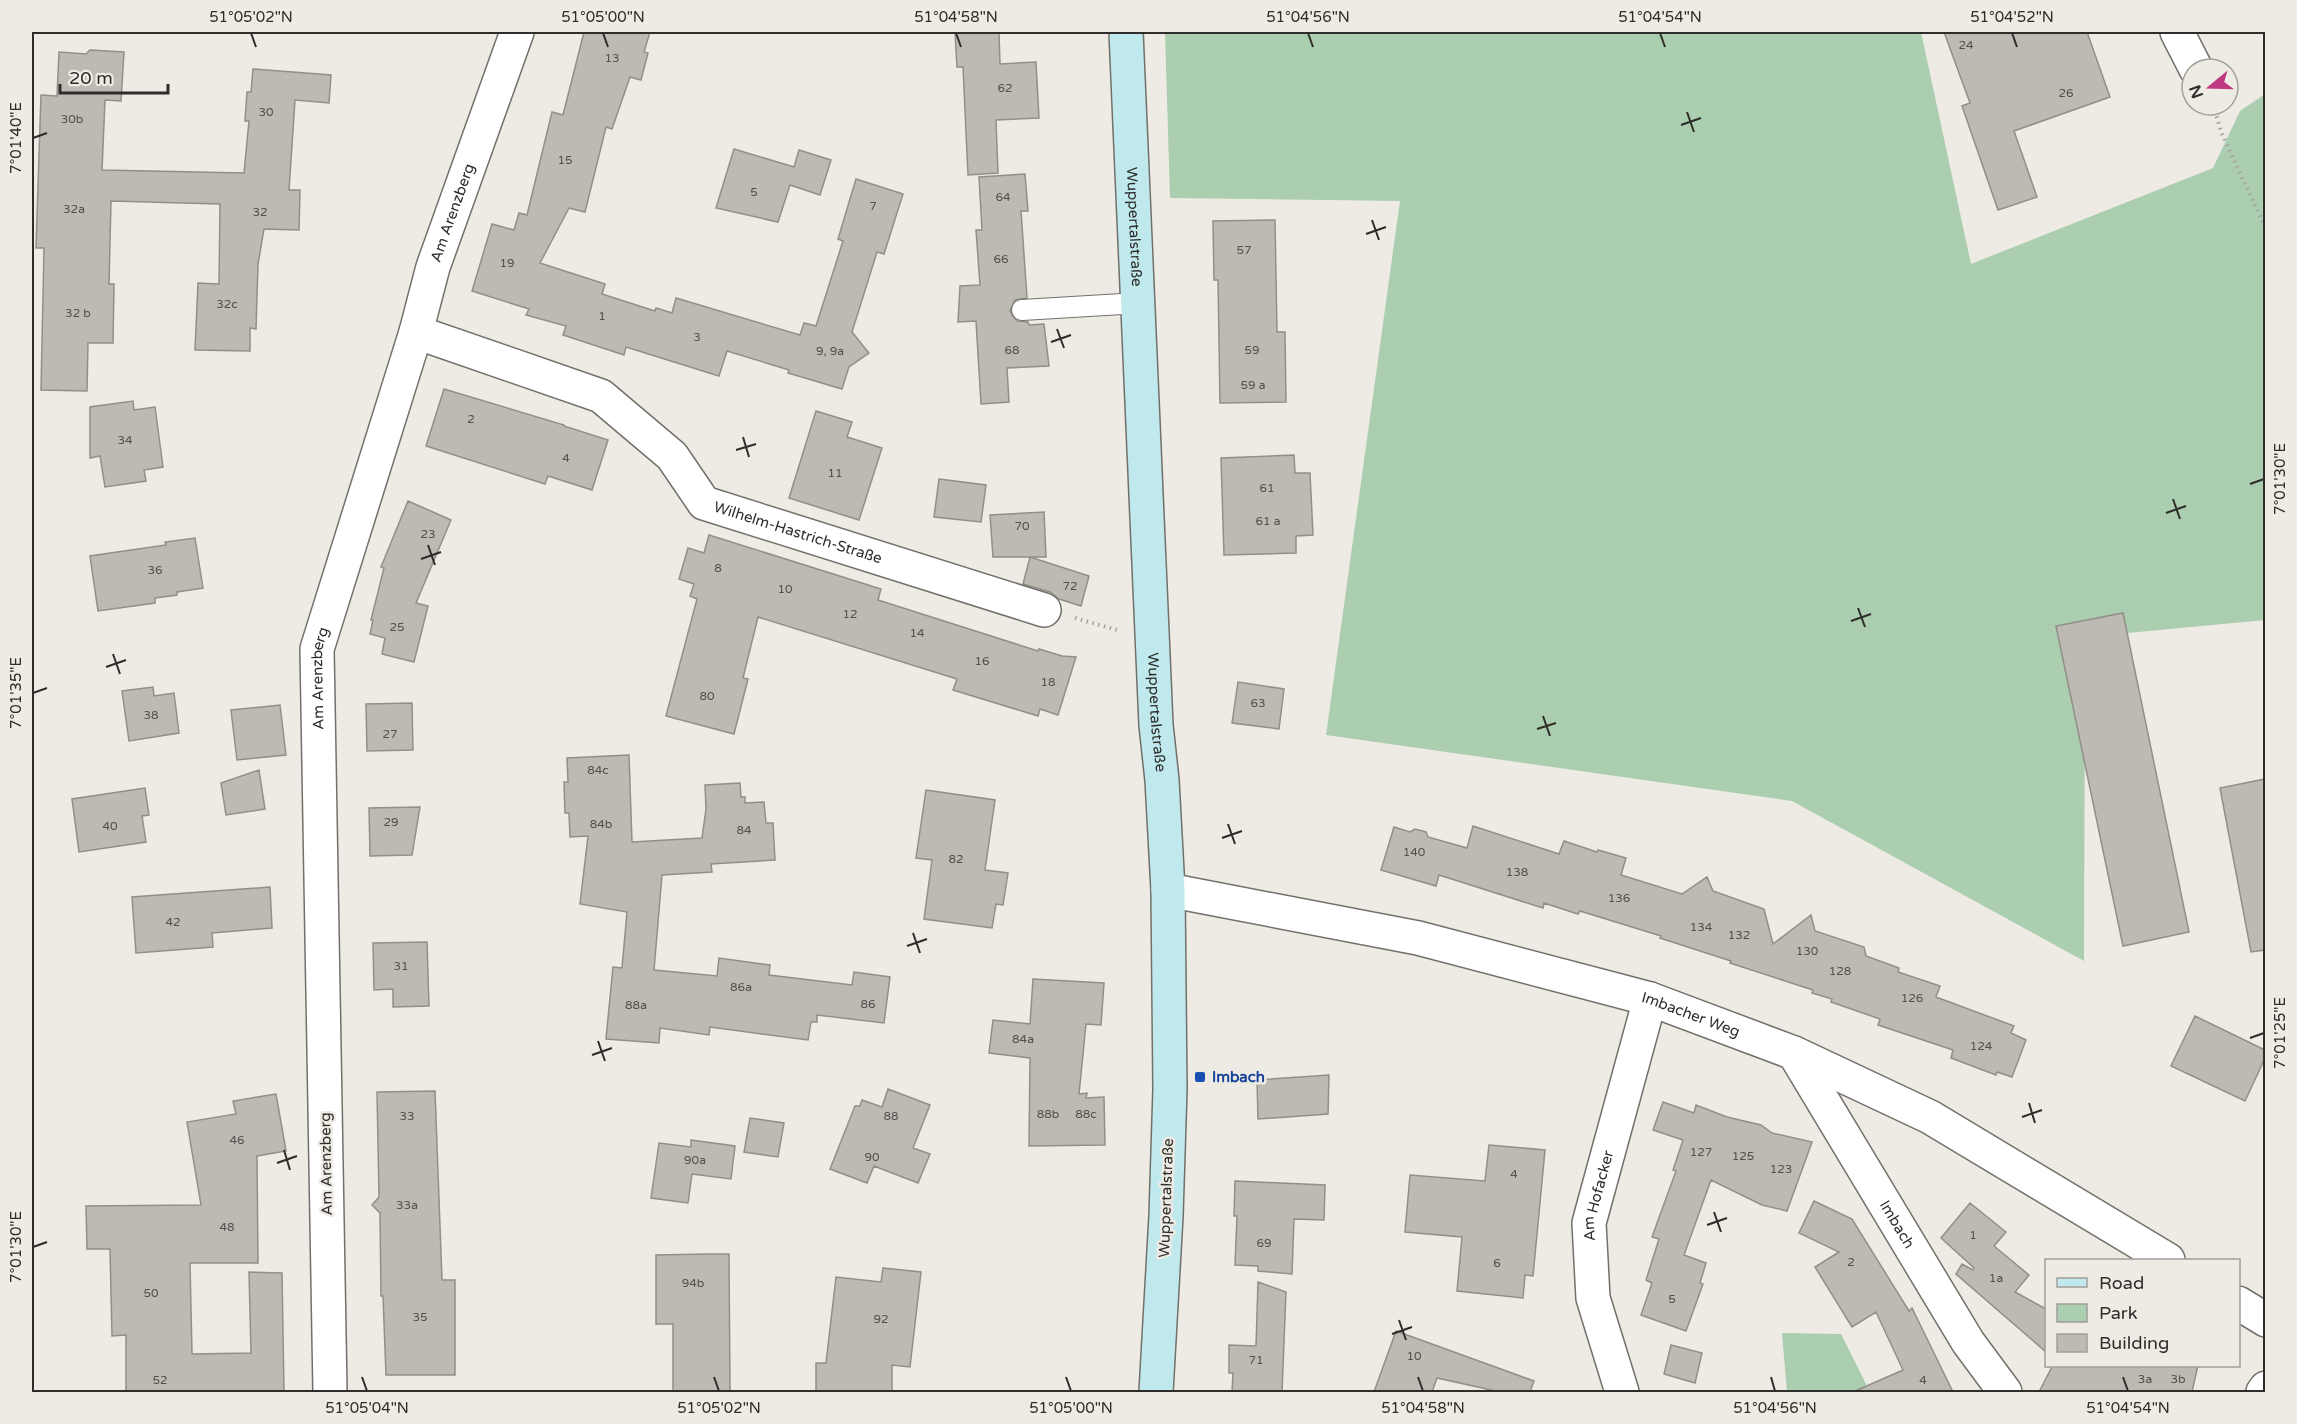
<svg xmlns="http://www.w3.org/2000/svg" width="2297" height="1424" viewBox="0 0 2297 1424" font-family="'Varela Round',sans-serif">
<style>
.green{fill:#abcdb0}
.building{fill:#bcbab3;stroke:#918f88;stroke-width:1.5}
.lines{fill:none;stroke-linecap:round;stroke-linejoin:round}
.lane-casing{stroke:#72706a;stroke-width:22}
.street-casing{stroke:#72706a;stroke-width:36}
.secondary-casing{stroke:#72706a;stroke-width:36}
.path{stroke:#a4a39d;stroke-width:4;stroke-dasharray:1.5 4.5;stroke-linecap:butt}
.lane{stroke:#fff;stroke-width:20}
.street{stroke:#fff;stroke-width:33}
.secondary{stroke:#c0e9ee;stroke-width:33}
.ticks{fill:none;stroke:#2e2d2a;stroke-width:2}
.transit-dot{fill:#1a4fb4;stroke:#edebe3;stroke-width:2}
.labels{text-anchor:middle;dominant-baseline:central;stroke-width:5;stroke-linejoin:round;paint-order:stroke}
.number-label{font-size:12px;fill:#52504c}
.street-label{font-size:15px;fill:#2e2d2a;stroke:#edebe3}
.transit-label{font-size:15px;font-weight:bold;fill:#164399;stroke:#edebe3;text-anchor:start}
.neatline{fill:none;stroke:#2e2d2a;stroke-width:2}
.ticks-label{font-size:15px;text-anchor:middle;fill:#2e2d2a}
</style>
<rect width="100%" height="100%" fill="#edebe3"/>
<!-- green -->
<path class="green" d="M 1165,32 L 1921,32 L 1971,264 L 2213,168 L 2240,111 L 2265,94 L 2265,620 L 2085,637 L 2084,961 L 1792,801 L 1326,735 L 1400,201 L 1170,198 Z
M 1782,1333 L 1841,1334 L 1870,1392 L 1787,1392 Z"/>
<!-- building -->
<path class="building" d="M 584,32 L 650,32 L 644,52 L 648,53 L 641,80 L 630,77 L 612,129 L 606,127 L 585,212 L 569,208 L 540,263 L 605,284 L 602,294 L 655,311 L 656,308 L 672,313 L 676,298 L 800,335 L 804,323 L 816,326 L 843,241 L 838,239 L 856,179 L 903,194 L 884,254 L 877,252 L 852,332 L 869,353 L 849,367 L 842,389 L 788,373 L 789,370 L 727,351 L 719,376 L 626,347 L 624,355 L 563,335 L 566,326 L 526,315 L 529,309 L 472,291 L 492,224 L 514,230 L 519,213 L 527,215 L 552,112 L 563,115 Z
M 955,32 L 999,32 L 1000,64 L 1036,62 L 1039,118 L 996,120 L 998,173 L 968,175 L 963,67 L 957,67 Z
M 1944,32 L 2087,32 L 2110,97 L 2014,131 L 2037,197 L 1998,210 L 1962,106 L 1970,103 Z
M 90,50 L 124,52 L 121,101 L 105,100 L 102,170 L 244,173 L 249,121 L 245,121 L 247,92 L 251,92 L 253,69 L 331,75 L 329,103 L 295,100 L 289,190 L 300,190 L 299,230 L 264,229 L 258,264 L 256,329 L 250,328 L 250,351 L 195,350 L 198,283 L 219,284 L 220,204 L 111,201 L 109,284 L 114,284 L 113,343 L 88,343 L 87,391 L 41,390 L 44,248 L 36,248 L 41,95 L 57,96 L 59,52 L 86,54 Z
M 734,149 L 794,167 L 799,150 L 831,160 L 820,195 L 790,185 L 778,222 L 716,208 Z
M 1025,174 L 1028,211 L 1021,211 L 1027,298 L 1015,300 L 1010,311 L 1017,321 L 1028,322 L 1029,325 L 1044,324 L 1049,366 L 1007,368 L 1009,402 L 981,404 L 976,321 L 958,322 L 960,286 L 980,285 L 976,230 L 982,230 L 979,177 Z
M 1275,220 L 1277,332 L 1285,332 L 1286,402 L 1220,403 L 1218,280 L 1214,280 L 1213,221 Z
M 444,389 L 564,425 L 564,426 L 608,440 L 592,490 L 548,476 L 545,484 L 426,446 Z
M 133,401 L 134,410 L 155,407 L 163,467 L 144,470 L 146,481 L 105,487 L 100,456 L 90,458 L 90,407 Z
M 816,411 L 852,422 L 847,437 L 882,448 L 859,520 L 789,498 Z
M 1294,455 L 1295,473 L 1310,473 L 1313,535 L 1296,536 L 1296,553 L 1224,555 L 1221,458 Z
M 939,479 L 986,485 L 981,522 L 934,517 Z
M 408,501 L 451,520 L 416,603 L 428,606 L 414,662 L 382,654 L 385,638 L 370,634 L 373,620 L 371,620 L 384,568 L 381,567 Z
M 1044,512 L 1046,557 L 993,557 L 990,515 Z
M 709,535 L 881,589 L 878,600 L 1038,651 L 1039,649 L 1062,656 L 1076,657 L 1058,715 L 1040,709 L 1038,716 L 953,690 L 957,679 L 758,617 L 743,678 L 748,679 L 734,734 L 666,716 L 697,599 L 690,596 L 694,584 L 679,579 L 688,548 L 704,553 Z
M 195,538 L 203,588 L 177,592 L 177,595 L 155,598 L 155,603 L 98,611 L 90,556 L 166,545 L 165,542 Z
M 1030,557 L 1089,576 L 1081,606 L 1059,599 L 1050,592 L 1023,584 Z
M 2123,613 L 2189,932 L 2123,946 L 2056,626 Z
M 1238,682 L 1284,689 L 1279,729 L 1232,723 Z
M 153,687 L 154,696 L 174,693 L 179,733 L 129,741 L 122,691 Z
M 412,703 L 413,750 L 367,751 L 366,704 Z
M 280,705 L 286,755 L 237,760 L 231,710 Z
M 629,755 L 632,842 L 702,838 L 706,809 L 705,785 L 740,783 L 741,797 L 745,797 L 745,803 L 764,802 L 766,823 L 773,823 L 775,860 L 711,864 L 712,872 L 662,875 L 654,970 L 717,976 L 719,958 L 770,965 L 769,975 L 852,985 L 854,972 L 890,977 L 884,1023 L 817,1015 L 817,1022 L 811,1022 L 808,1040 L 710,1027 L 709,1035 L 660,1028 L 659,1043 L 606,1039 L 613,967 L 622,968 L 627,912 L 580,904 L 588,836 L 570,837 L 569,813 L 565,813 L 564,782 L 568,782 L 567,758 Z
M 259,770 L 265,809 L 226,815 L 221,783 Z
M 2265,779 L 2265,950 L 2251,952 L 2220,788 Z
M 145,788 L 149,815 L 142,816 L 146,842 L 79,852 L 72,799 Z
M 926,790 L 995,800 L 985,870 L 1008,873 L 1003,905 L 996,904 L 992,928 L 924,919 L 932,860 L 916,858 Z
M 420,807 L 412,855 L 370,856 L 369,808 Z
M 1473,826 L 1559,854 L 1564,841 L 1597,852 L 1598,850 L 1626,858 L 1621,875 L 1682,894 L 1707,877 L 1713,891 L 1764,909 L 1773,944 L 1811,915 L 1815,931 L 1864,947 L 1866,956 L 1899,968 L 1898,972 L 1940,986 L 1936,997 L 2014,1026 L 2011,1033 L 2026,1040 L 2012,1077 L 1997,1072 L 1996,1075 L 1951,1058 L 1953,1050 L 1878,1025 L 1880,1019 L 1831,1002 L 1832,999 L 1812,993 L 1813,990 L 1730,963 L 1731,961 L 1660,938 L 1661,936 L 1580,911 L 1578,914 L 1544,903 L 1543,908 L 1439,875 L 1436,886 L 1381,870 L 1394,827 L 1410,832 L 1415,829 L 1426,832 L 1428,837 L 1467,848 Z
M 270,887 L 272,928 L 212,933 L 213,947 L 136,953 L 132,897 Z
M 427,942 L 429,1006 L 393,1007 L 393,989 L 374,990 L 373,943 Z
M 1033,979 L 1104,983 L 1101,1025 L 1086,1024 L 1079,1094 L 1087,1093 L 1086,1098 L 1104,1097 L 1105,1145 L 1029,1146 L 1030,1058 L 989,1053 L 993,1020 L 1030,1024 Z
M 2195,1016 L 2265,1050 L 2265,1058 L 2245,1101 L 2171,1066 Z
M 1329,1075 L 1328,1114 L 1258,1119 L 1257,1080 Z
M 888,1089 L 930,1105 L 913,1148 L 930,1154 L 918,1183 L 874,1166 L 867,1183 L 830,1169 L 855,1106 L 860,1106 L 862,1100 L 882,1107 Z
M 435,1091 L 442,1280 L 455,1280 L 455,1375 L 386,1375 L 383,1296 L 381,1296 L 380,1213 L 372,1205 L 379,1197 L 377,1092 Z
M 276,1094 L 286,1151 L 257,1156 L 258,1263 L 190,1263 L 192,1354 L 251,1353 L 249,1272 L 282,1273 L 284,1392 L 126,1392 L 126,1335 L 112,1336 L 110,1249 L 87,1249 L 86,1206 L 201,1205 L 187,1122 L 236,1114 L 233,1101 Z
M 1663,1102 L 1694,1113 L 1696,1105 L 1727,1117 L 1761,1125 L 1772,1133 L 1812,1142 L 1787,1211 L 1762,1205 L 1711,1180 L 1684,1255 L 1706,1263 L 1700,1283 L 1703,1284 L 1686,1331 L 1641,1315 L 1652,1283 L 1646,1280 L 1659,1239 L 1652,1237 L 1676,1171 L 1673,1170 L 1683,1140 L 1653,1130 Z
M 750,1118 L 784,1123 L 778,1157 L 744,1152 Z
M 691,1140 L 735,1146 L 731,1179 L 692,1174 L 688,1203 L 651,1198 L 659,1143 L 691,1147 Z
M 1489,1145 L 1545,1150 L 1533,1276 L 1525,1275 L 1523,1298 L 1457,1291 L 1462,1237 L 1405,1232 L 1410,1175 L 1485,1181 Z
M 1235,1181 L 1325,1185 L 1324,1220 L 1294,1219 L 1292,1274 L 1258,1271 L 1258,1266 L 1235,1265 L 1237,1216 L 1234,1216 Z
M 1814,1201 L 1852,1219 L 1909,1311 L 1912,1308 L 1953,1392 L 1853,1392 L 1903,1370 L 1876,1312 L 1852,1327 L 1815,1267 L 1839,1252 L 1799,1233 Z
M 1970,1203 L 2006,1232 L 1994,1246 L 2029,1275 L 2015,1292 L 2046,1309 L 2046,1352 L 1956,1274 L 1962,1264 L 1973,1270 L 1974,1268 L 1941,1238 Z
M 709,1254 L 729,1254 L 730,1392 L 673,1392 L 673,1324 L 656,1324 L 656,1255 Z
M 883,1268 L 921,1272 L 910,1367 L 892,1365 L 892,1392 L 816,1392 L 816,1363 L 826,1363 L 836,1277 L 881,1282 Z
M 1258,1282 L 1286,1292 L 1282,1392 L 1232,1392 L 1233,1373 L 1229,1373 L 1229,1345 L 1256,1346 Z
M 1396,1331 L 1534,1381 L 1530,1392 L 1500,1392 L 1437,1378 L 1432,1392 L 1374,1392 Z
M 1671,1345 L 1702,1353 L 1695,1383 L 1664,1374 Z
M 2053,1365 L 2198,1365 L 2192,1392 L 2039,1392 Z"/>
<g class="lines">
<!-- lane casing -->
<g class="lane-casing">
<path id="lane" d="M 1022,310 L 1139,303"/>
</g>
<!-- street casing -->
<g class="street-casing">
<g id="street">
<path d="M 2177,32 L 2196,69"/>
<path id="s1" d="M 416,332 L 601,396 L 672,456 L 704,503 L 1044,610"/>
<path id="s2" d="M 1168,890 L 1418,938 L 1650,999 L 1794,1053 L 1930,1117 L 2168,1260"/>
<path id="s3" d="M 1794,1053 L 1968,1342 L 2005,1392"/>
<path d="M 2238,1303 L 2266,1320"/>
<path id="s4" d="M 330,1392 L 317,649 L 416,332 L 433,267 L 517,32"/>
<path id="s5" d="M 1622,1392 L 1593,1298 L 1589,1223 L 1650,999"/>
<path d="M 2263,1392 L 2266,1388"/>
</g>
</g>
<!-- secondary casing -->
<g class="secondary-casing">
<g id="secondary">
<path id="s6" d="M 1126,32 L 1156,725 L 1162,780 L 1168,890 L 1170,1089 L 1166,1216 L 1156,1392"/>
</g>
</g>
<!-- path -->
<path class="path" d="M 2213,105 L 2222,134 L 2266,229
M 1075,618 L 1117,630"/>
<!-- lane -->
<use href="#lane" class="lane"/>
<!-- street -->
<use href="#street" class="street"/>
<!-- secondary -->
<use href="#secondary" class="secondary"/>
</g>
<!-- ticks -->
<path class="ticks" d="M 251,33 L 256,47M 603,33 L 608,47M 956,33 L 961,47M 1308,33 L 1313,47M 1660,33 L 1665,47M 2012,33 L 2017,47M 1687,112 L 1694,132M 1681,125 L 1701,118M 33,138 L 47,133M 1372,220 L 1379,240M 1366,234 L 1386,227M 1057,329 L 1064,348M 1051,342 L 1071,335M 743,437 L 749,457M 736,450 L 756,444M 2250,484 L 2264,479M 2173,499 L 2180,519M 2166,513 L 2186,506M 428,545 L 435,565M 421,559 L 441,552M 1858,608 L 1865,627M 1851,621 L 1871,614M 113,654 L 120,674M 106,667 L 126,660M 33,693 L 47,688M 1543,716 L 1550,736M 1537,729 L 1556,723M 1228,824 L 1235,844M 1222,838 L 1242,831M 913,933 L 920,953M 907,946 L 927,939M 2250,1038 L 2264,1033M 598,1041 L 605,1061M 592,1055 L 612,1048M 2029,1103 L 2035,1123M 2022,1117 L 2042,1110M 284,1150 L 290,1170M 277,1163 L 297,1156M 1714,1212 L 1721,1232M 1707,1225 L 1727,1218M 33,1247 L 47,1242M 1399,1320 L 1406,1340M 1392,1334 L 1412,1327M 362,1377 L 367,1391M 714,1377 L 719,1391M 1066,1377 L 1071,1391M 1418,1377 L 1423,1391M 1771,1377 L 1775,1391M 2123,1377 L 2128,1391"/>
<!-- markers -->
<rect class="transit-dot" x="1194" y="1071" width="12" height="12" rx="3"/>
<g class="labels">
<!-- number labels -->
<g class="number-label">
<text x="1966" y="45">24</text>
<text x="612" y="58">13</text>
<text x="1005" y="88">62</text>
<text x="2066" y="93">26</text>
<text x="266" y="112">30</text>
<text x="72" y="119">30b</text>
<text x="565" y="160">15</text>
<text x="754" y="192">5</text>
<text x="1003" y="197">64</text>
<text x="873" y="206">7</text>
<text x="74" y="209">32a</text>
<text x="260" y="212">32</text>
<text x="1244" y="250">57</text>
<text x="1001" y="259">66</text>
<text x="507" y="263">19</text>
<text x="227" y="304">32c</text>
<text x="78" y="313">32 b</text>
<text x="602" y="316">1</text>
<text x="697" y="337">3</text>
<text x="1012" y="350">68</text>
<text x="1252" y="350">59</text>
<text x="830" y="351">9, 9a</text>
<text x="1253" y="385">59 a</text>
<text x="471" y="419">2</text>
<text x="125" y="440">34</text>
<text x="566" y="458">4</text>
<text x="835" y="473">11</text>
<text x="1267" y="488">61</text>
<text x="1268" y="521">61 a</text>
<text x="1022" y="526">70</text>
<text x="428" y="534">23</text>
<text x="718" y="568">8</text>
<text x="155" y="570">36</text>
<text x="1070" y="586">72</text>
<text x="785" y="589">10</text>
<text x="850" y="614">12</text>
<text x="397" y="627">25</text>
<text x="917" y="633">14</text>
<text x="982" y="661">16</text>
<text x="1048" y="682">18</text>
<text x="707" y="696">80</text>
<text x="1258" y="703">63</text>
<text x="151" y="715">38</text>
<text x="390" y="734">27</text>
<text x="598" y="770">84c</text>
<text x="391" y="822">29</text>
<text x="601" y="824">84b</text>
<text x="110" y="826">40</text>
<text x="744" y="830">84</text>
<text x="1414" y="852">140</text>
<text x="956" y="859">82</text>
<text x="1517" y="872">138</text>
<text x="1619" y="898">136</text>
<text x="173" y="922">42</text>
<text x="1701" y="927">134</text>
<text x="1739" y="935">132</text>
<text x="1807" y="951">130</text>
<text x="401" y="966">31</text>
<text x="1840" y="971">128</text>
<text x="741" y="987">86a</text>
<text x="1912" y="998">126</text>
<text x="868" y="1004">86</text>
<text x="636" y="1005">88a</text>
<text x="1023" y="1039">84a</text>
<text x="1981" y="1046">124</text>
<text x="1048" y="1114">88b</text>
<text x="1086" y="1114">88c</text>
<text x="407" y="1116">33</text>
<text x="891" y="1116">88</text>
<text x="237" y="1140">46</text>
<text x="1701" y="1152">127</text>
<text x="1743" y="1156">125</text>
<text x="872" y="1157">90</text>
<text x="695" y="1160">90a</text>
<text x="1781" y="1169">123</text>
<text x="1514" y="1174">4</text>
<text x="407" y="1205">33a</text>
<text x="227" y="1227">48</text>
<text x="1973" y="1235">1</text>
<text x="1264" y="1243">69</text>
<text x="1851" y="1262">2</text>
<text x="1497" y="1263">6</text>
<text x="1996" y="1278">1a</text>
<text x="693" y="1283">94b</text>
<text x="151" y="1293">50</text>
<text x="1672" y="1299">5</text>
<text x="420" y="1317">35</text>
<text x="881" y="1319">92</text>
<text x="1414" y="1356">10</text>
<text x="1256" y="1360">71</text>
<text x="2145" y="1379">3a</text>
<text x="2178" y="1379">3b</text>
<text x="160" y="1380">52</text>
<text x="1923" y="1380">4</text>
</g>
<!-- street labels -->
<g class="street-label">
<text stroke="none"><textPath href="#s4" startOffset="1200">Am Arenzberg</textPath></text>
<text stroke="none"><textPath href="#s6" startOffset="195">Wuppertalstraße</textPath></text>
<text stroke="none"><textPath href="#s1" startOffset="444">Wilhelm-Hastrich-Straße</textPath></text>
<text stroke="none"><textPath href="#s4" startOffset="714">Am Arenzberg</textPath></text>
<text stroke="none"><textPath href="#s6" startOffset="681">Wuppertalstraße</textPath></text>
<text stroke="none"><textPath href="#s2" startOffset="538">Imbacher Weg</textPath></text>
<text transform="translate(326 1164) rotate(-91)">Am Arenzberg</text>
<text stroke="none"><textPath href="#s5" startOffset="202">Am Hofacker</textPath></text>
<text transform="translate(1166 1198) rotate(-88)">Wuppertalstraße</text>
<text stroke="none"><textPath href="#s3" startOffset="200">Imbach</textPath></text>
</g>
<!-- transit labels -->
<g class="transit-label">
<text x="1212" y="1077">Imbach</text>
</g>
</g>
<!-- border -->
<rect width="2297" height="1424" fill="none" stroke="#edebe3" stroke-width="66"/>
<!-- legend -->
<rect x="2045" y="1259" width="195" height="108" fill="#edebe3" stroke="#a19f99" stroke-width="1.5"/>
<rect x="2057" y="1278" width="30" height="9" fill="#c0e9ee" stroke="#a19f99" stroke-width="1.5"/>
<text x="2099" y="1289" font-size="18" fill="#2e2d2a">Road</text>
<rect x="2057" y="1304" width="30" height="18" fill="#abcdb0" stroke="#a19f99" stroke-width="1.5"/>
<text x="2099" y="1319" font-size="18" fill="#2e2d2a">Park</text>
<rect x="2057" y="1334" width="30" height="18" fill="#bcbab3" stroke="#a19f99" stroke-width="1.5"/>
<text x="2099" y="1349" font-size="18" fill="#2e2d2a">Building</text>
<!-- north arrow -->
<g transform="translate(2210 87) rotate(251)"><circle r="28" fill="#edebe3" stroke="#a19f99" stroke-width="1.5"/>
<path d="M0-4.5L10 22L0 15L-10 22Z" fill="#bd3a80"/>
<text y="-9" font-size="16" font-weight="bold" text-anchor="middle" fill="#2e2d2a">N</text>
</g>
<!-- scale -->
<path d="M60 84v9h108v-9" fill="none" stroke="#2e2d2a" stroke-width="3"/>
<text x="69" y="84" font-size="18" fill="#2e2d2a" stroke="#edebe3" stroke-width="4.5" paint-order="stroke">20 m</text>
<rect x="33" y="33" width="2231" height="1358" class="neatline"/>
<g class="ticks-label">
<text x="251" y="22">51°05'02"N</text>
<text x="603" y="22">51°05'00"N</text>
<text x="956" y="22">51°04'58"N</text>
<text x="1308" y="22">51°04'56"N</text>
<text x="1660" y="22">51°04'54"N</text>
<text x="2012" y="22">51°04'52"N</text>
<text transform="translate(16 138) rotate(-90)" y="5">7°01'40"E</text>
<text transform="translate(2280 479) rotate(-90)" y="5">7°01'30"E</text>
<text transform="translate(16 693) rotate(-90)" y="5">7°01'35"E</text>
<text transform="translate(2280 1033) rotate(-90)" y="5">7°01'25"E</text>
<text transform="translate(16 1247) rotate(-90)" y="5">7°01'30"E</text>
<text x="367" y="1413">51°05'04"N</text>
<text x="719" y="1413">51°05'02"N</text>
<text x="1071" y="1413">51°05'00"N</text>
<text x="1423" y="1413">51°04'58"N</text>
<text x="1775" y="1413">51°04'56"N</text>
<text x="2128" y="1413">51°04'54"N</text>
</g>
</svg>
